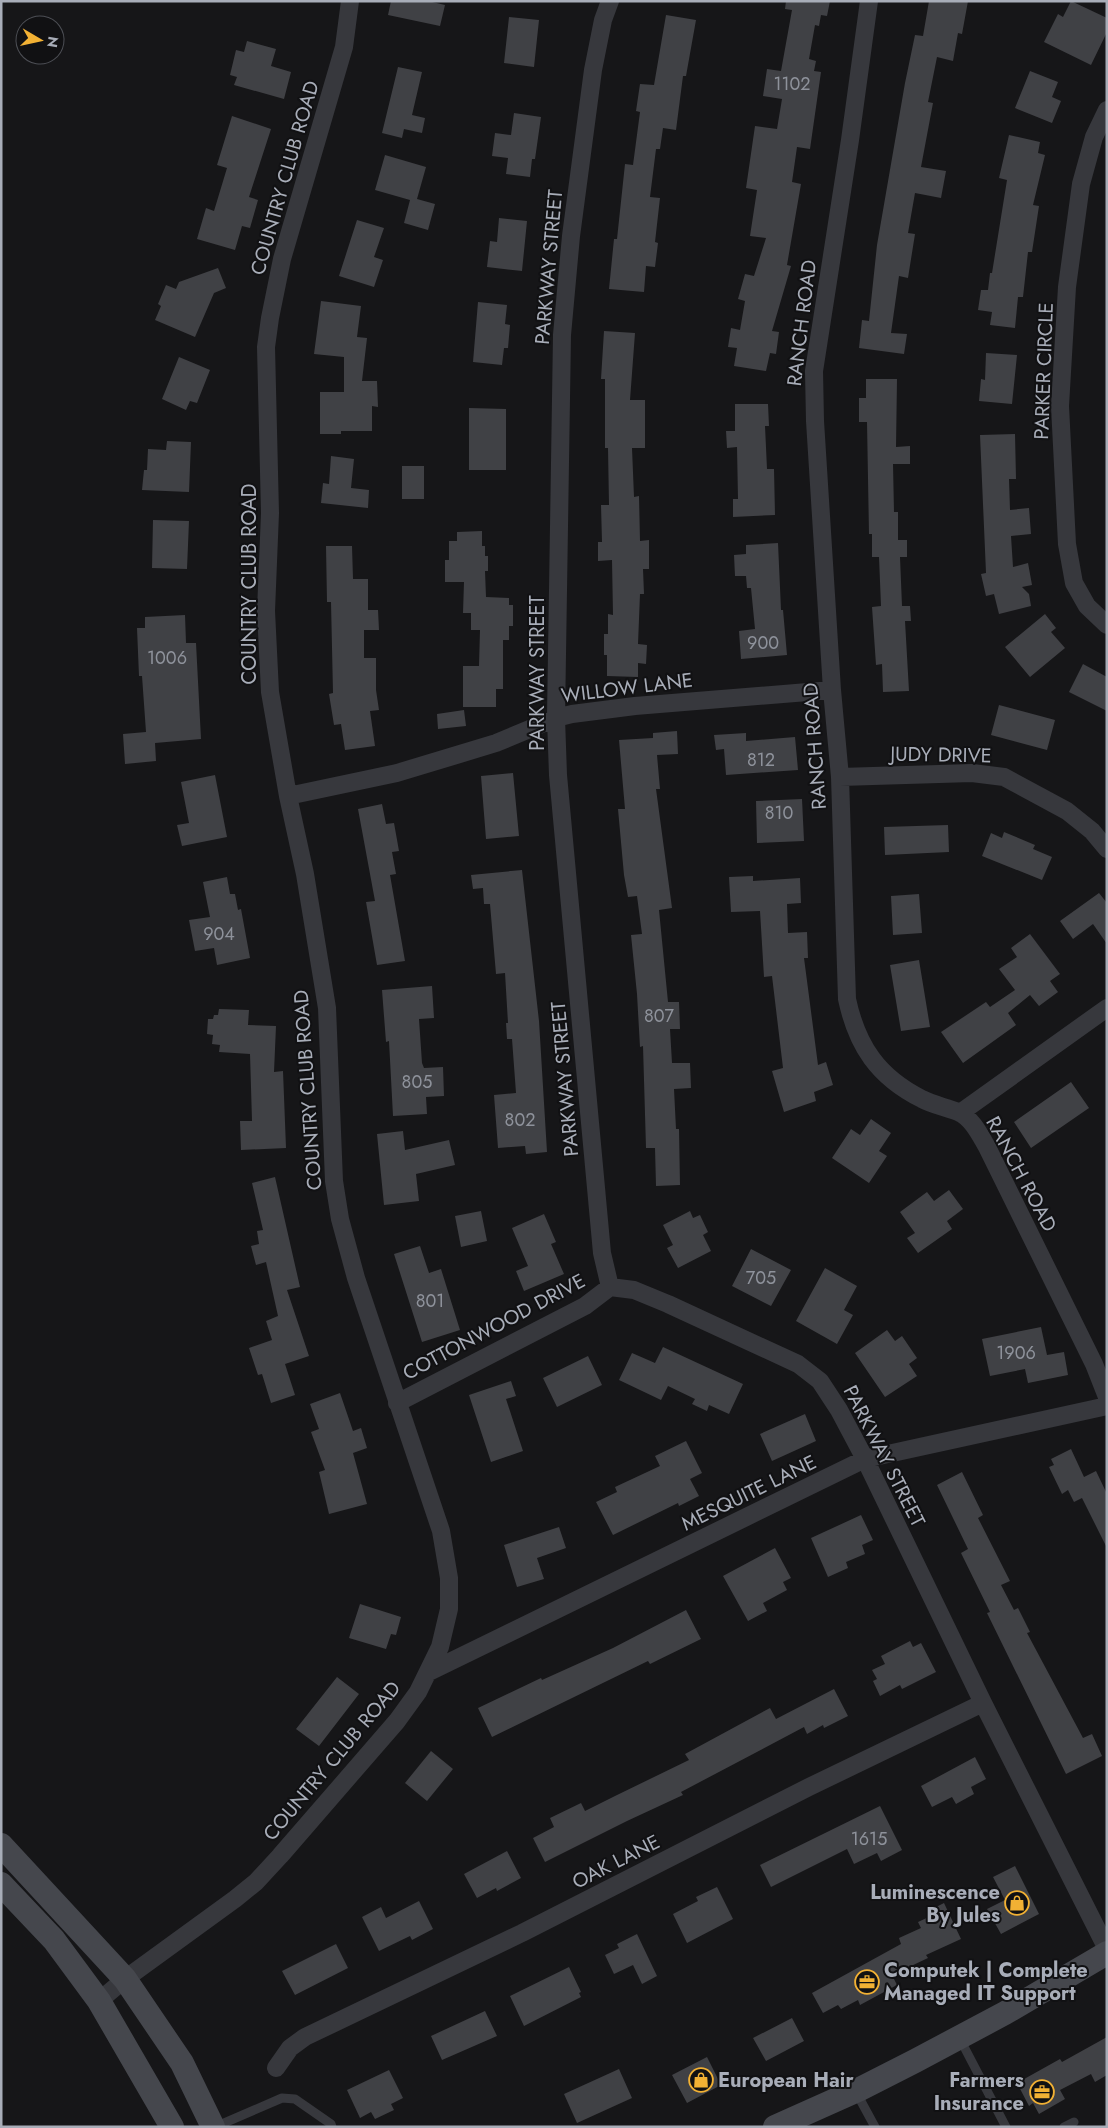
<svg xmlns="http://www.w3.org/2000/svg" width="1108" height="2128" viewBox="0 0 1108 2128" font-family="Jost,sans-serif">
<style>
.building{fill:#404145}
.lines{fill:none;stroke-linecap:round;stroke-linejoin:round}
.lane{stroke:#37383d;stroke-width:9}
.street{stroke:#37383d;stroke-width:18}
.secondary{stroke:#45474d;stroke-width:24}
.labels{text-anchor:middle;dominant-baseline:central;stroke-width:4;stroke-linejoin:round;paint-order:stroke}
.number-label{font-size:18px;fill:#8e929b}
.street-label{font-size:20px;fill:#a8adb8;stroke:#111113}
.poi-label{font-size:20px;font-weight:bold;fill:#a8adb8;stroke:#111113;text-anchor:end}
</style>
<rect width="100%" height="100%" fill="#161618"/>
<!-- building -->
<path class="building" d="M 391,1 L 428,1 L 445,5 L 440,26 L 388,15 Z
M 786,1 L 830,1 L 827,16 L 821,15 L 819,26 L 815,25 L 809,59 L 816,61 L 814,71 L 821,72 L 810,149 L 797,147 L 792,182 L 801,184 L 787,265 L 791,266 L 772,331 L 779,332 L 776,354 L 770,353 L 766,371 L 734,366 L 737,348 L 728,347 L 731,328 L 740,330 L 745,301 L 738,299 L 745,274 L 754,276 L 766,238 L 750,236 L 757,190 L 746,188 L 755,126 L 777,129 L 782,99 L 763,96 L 767,69 L 781,71 L 792,10 L 785,9 Z
M 929,1 L 968,1 L 962,34 L 958,33 L 953,61 L 937,57 L 928,102 L 933,103 L 921,167 L 946,171 L 941,198 L 915,193 L 908,233 L 915,234 L 908,278 L 899,276 L 891,333 L 907,334 L 904,354 L 859,348 L 862,320 L 869,321 L 877,245 L 905,83 L 915,35 L 923,36 Z
M 1071,1 L 1107,18 L 1107,32 L 1091,65 L 1044,42 L 1058,14 L 1063,17 Z
M 666,15 L 696,20 L 686,76 L 683,76 L 676,130 L 663,128 L 660,149 L 656,149 L 650,197 L 660,198 L 655,242 L 658,243 L 655,267 L 646,266 L 644,292 L 609,289 L 614,239 L 617,239 L 625,164 L 633,165 L 640,112 L 636,111 L 640,84 L 654,85 Z
M 509,17 L 539,20 L 534,67 L 504,63 Z
M 247,41 L 276,49 L 271,66 L 291,72 L 284,99 L 234,85 L 237,77 L 230,75 L 236,50 L 244,52 Z
M 398,67 L 422,72 L 412,115 L 425,118 L 422,133 L 404,129 L 402,138 L 382,133 Z
M 1030,71 L 1058,82 L 1052,97 L 1061,101 L 1052,123 L 1015,108 Z
M 514,113 L 541,117 L 535,159 L 532,159 L 530,177 L 506,174 L 508,158 L 492,156 L 495,133 L 511,135 Z
M 232,116 L 271,129 L 249,197 L 258,200 L 250,228 L 242,226 L 235,250 L 197,239 L 206,208 L 214,211 L 227,168 L 217,165 Z
M 1009,135 L 1040,142 L 1038,153 L 1045,155 L 1033,205 L 1039,206 L 1032,252 L 1028,252 L 1023,297 L 1018,297 L 1015,328 L 990,325 L 992,312 L 978,310 L 981,290 L 988,290 L 990,273 L 992,273 L 1007,180 L 999,178 Z
M 385,155 L 426,167 L 417,199 L 435,204 L 428,230 L 404,223 L 410,200 L 375,190 Z
M 499,218 L 527,221 L 522,271 L 487,267 L 490,241 L 497,242 Z
M 357,220 L 384,228 L 374,257 L 383,260 L 374,287 L 339,276 Z
M 218,268 L 226,288 L 214,293 L 195,337 L 155,320 L 161,306 L 158,304 L 166,285 L 176,289 L 179,282 Z
M 321,301 L 361,306 L 357,337 L 367,338 L 362,381 L 377,381 L 378,407 L 372,406 L 372,431 L 341,431 L 341,434 L 320,434 L 320,392 L 344,392 L 344,357 L 314,354 Z
M 478,302 L 507,305 L 505,324 L 510,325 L 508,348 L 504,348 L 502,365 L 473,362 Z
M 604,331 L 635,333 L 630,400 L 645,400 L 645,448 L 632,448 L 634,497 L 639,496 L 640,541 L 649,540 L 649,569 L 643,569 L 644,594 L 640,594 L 638,644 L 647,645 L 646,664 L 638,663 L 638,677 L 607,676 L 607,655 L 604,655 L 604,634 L 608,634 L 608,614 L 613,615 L 612,560 L 598,561 L 598,542 L 602,542 L 601,505 L 609,505 L 608,448 L 605,448 L 605,379 L 601,379 Z
M 986,353 L 1017,355 L 1012,404 L 979,401 L 981,379 L 985,380 Z
M 179,357 L 210,370 L 197,403 L 190,401 L 186,410 L 162,399 Z
M 866,379 L 897,379 L 896,447 L 910,446 L 910,464 L 893,464 L 894,512 L 898,512 L 898,540 L 907,540 L 907,557 L 900,557 L 902,606 L 910,606 L 911,621 L 905,621 L 909,691 L 883,692 L 882,664 L 876,665 L 872,607 L 881,606 L 879,557 L 872,557 L 872,534 L 869,534 L 867,422 L 859,422 L 859,398 L 866,398 Z
M 735,404 L 768,404 L 769,426 L 765,426 L 767,469 L 774,469 L 775,515 L 733,517 L 733,499 L 738,499 L 737,447 L 727,448 L 726,431 L 735,431 Z
M 469,408 L 506,409 L 506,470 L 469,470 Z
M 1015,434 L 1016,479 L 1009,479 L 1010,510 L 1029,508 L 1031,534 L 1011,536 L 1013,567 L 1028,563 L 1032,585 L 1022,587 L 1029,594 L 1031,606 L 999,614 L 994,594 L 986,596 L 981,574 L 986,573 L 980,435 Z
M 167,441 L 191,442 L 189,492 L 142,490 L 144,470 L 147,470 L 148,449 L 166,450 Z
M 331,456 L 354,459 L 351,488 L 369,490 L 368,508 L 321,503 L 323,483 L 329,484 Z
M 402,466 L 424,466 L 424,499 L 402,499 Z
M 153,520 L 189,521 L 187,569 L 152,568 Z
M 482,531 L 482,546 L 485,546 L 485,556 L 488,556 L 488,571 L 485,571 L 486,597 L 509,598 L 509,605 L 513,605 L 513,626 L 509,626 L 509,640 L 503,640 L 503,689 L 496,689 L 496,707 L 463,707 L 463,666 L 479,666 L 480,630 L 471,630 L 471,613 L 463,613 L 464,582 L 445,582 L 445,560 L 449,560 L 449,541 L 457,541 L 457,532 Z
M 778,543 L 781,610 L 783,610 L 787,655 L 741,659 L 739,631 L 755,629 L 751,588 L 747,588 L 746,576 L 735,576 L 734,555 L 746,554 L 746,545 Z
M 326,546 L 352,546 L 353,579 L 368,579 L 368,610 L 378,610 L 379,630 L 364,630 L 364,658 L 376,658 L 376,690 L 379,710 L 370,711 L 375,746 L 345,750 L 341,724 L 334,725 L 329,694 L 333,693 L 331,602 L 327,602 Z
M 1045,614 L 1056,628 L 1051,632 L 1065,648 L 1030,677 L 1005,647 Z
M 185,615 L 186,643 L 196,643 L 201,739 L 155,743 L 156,761 L 125,764 L 123,734 L 146,732 L 142,676 L 139,676 L 137,628 L 145,628 L 145,617 Z
M 1083,664 L 1107,677 L 1107,711 L 1069,692 Z
M 999,705 L 1055,720 L 1047,750 L 991,735 Z
M 464,710 L 466,726 L 438,729 L 437,714 Z
M 677,731 L 678,754 L 657,755 L 660,789 L 656,789 L 672,908 L 659,910 L 668,1002 L 679,1002 L 680,1029 L 670,1029 L 672,1063 L 690,1063 L 691,1088 L 674,1089 L 676,1129 L 679,1129 L 680,1185 L 656,1186 L 655,1148 L 646,1148 L 643,1046 L 640,1047 L 637,994 L 631,935 L 642,934 L 637,896 L 628,897 L 624,875 L 618,809 L 625,809 L 619,740 L 653,738 L 653,733 Z
M 746,733 L 746,741 L 795,737 L 798,770 L 726,775 L 724,749 L 716,750 L 714,735 Z
M 513,773 L 519,836 L 486,839 L 481,776 Z
M 215,775 L 227,837 L 182,846 L 177,825 L 189,823 L 181,782 Z
M 802,799 L 804,841 L 757,843 L 756,801 Z
M 382,804 L 386,824 L 394,823 L 399,851 L 392,852 L 396,874 L 390,875 L 405,961 L 377,965 L 366,902 L 375,901 L 358,809 Z
M 948,825 L 949,852 L 885,855 L 884,827 Z
M 1004,832 L 1035,845 L 1033,849 L 1052,857 L 1042,880 L 982,856 L 991,833 L 1002,838 Z
M 522,870 L 539,1021 L 547,1152 L 526,1154 L 525,1146 L 498,1148 L 494,1095 L 516,1093 L 512,1039 L 507,1039 L 506,1023 L 508,1023 L 505,973 L 496,974 L 490,904 L 484,904 L 483,888 L 473,889 L 471,875 Z
M 753,876 L 753,881 L 800,878 L 801,903 L 787,904 L 788,933 L 807,932 L 808,958 L 804,958 L 818,1065 L 826,1062 L 833,1085 L 814,1092 L 816,1101 L 784,1112 L 772,1071 L 783,1068 L 772,976 L 764,977 L 760,911 L 731,912 L 729,877 Z
M 227,877 L 230,894 L 235,894 L 238,910 L 241,909 L 250,958 L 217,965 L 214,948 L 195,951 L 189,920 L 210,917 L 203,882 Z
M 1099,893 L 1107,903 L 1107,944 L 1093,924 L 1073,939 L 1060,921 Z
M 919,894 L 922,933 L 893,935 L 891,896 Z
M 1030,934 L 1060,974 L 1050,981 L 1058,992 L 1039,1006 L 1030,995 L 1008,1013 L 1016,1025 L 963,1063 L 941,1032 L 986,1002 L 990,1007 L 1015,990 L 999,969 L 1017,957 L 1011,948 Z
M 919,960 L 930,1027 L 901,1031 L 890,965 Z
M 432,986 L 434,1018 L 419,1019 L 422,1063 L 424,1068 L 443,1067 L 444,1096 L 426,1097 L 427,1114 L 393,1116 L 389,1041 L 386,1042 L 382,990 Z
M 219,1009 L 249,1010 L 248,1025 L 276,1026 L 274,1072 L 283,1071 L 286,1148 L 241,1150 L 240,1121 L 252,1121 L 250,1054 L 219,1052 L 220,1045 L 212,1044 L 213,1035 L 207,1034 L 208,1019 L 213,1019 L 214,1015 L 218,1015 Z
M 1071,1082 L 1089,1108 L 1031,1148 L 1014,1122 Z
M 871,1119 L 891,1133 L 879,1151 L 887,1156 L 869,1183 L 832,1158 L 851,1129 L 860,1135 Z
M 403,1131 L 405,1150 L 449,1140 L 455,1165 L 416,1174 L 419,1201 L 384,1205 L 377,1134 Z
M 275,1177 L 300,1287 L 287,1290 L 309,1356 L 285,1364 L 295,1395 L 271,1403 L 262,1374 L 258,1375 L 249,1348 L 272,1340 L 266,1321 L 278,1316 L 266,1262 L 256,1265 L 251,1246 L 259,1244 L 257,1231 L 263,1230 L 252,1183 Z
M 949,1190 L 963,1209 L 947,1221 L 952,1229 L 918,1253 L 907,1238 L 915,1233 L 900,1212 L 927,1192 L 934,1201 Z
M 481,1211 L 487,1241 L 461,1247 L 455,1216 Z
M 690,1211 L 693,1218 L 700,1215 L 708,1232 L 703,1235 L 711,1251 L 678,1268 L 667,1248 L 673,1245 L 663,1225 Z
M 544,1214 L 556,1242 L 551,1244 L 564,1274 L 524,1291 L 516,1271 L 528,1266 L 512,1228 Z
M 420,1246 L 429,1273 L 441,1269 L 460,1330 L 422,1342 L 394,1254 Z
M 751,1249 L 791,1270 L 771,1306 L 732,1286 Z
M 825,1268 L 857,1286 L 844,1310 L 853,1315 L 837,1344 L 796,1321 Z
M 1041,1327 L 1047,1355 L 1064,1352 L 1068,1375 L 1028,1383 L 1025,1369 L 990,1376 L 982,1339 Z
M 887,1330 L 895,1341 L 902,1336 L 917,1358 L 909,1364 L 917,1376 L 885,1397 L 855,1353 Z
M 663,1347 L 743,1384 L 729,1414 L 709,1405 L 707,1411 L 692,1404 L 695,1399 L 668,1386 L 661,1400 L 619,1380 L 632,1353 L 655,1363 Z
M 588,1356 L 602,1385 L 557,1407 L 543,1378 Z
M 511,1381 L 516,1396 L 506,1399 L 523,1451 L 491,1462 L 469,1395 Z
M 340,1393 L 353,1431 L 361,1428 L 367,1448 L 353,1453 L 367,1504 L 329,1514 L 319,1472 L 325,1470 L 311,1432 L 319,1429 L 310,1404 Z
M 805,1414 L 816,1441 L 772,1461 L 760,1434 Z
M 686,1441 L 702,1473 L 690,1479 L 699,1496 L 679,1506 L 678,1503 L 613,1535 L 596,1502 L 617,1492 L 615,1487 L 660,1466 L 655,1456 Z
M 1071,1449 L 1084,1477 L 1096,1471 L 1107,1494 L 1107,1548 L 1082,1498 L 1074,1502 L 1068,1490 L 1062,1494 L 1049,1467 L 1054,1465 L 1051,1459 Z
M 962,1472 L 983,1515 L 978,1518 L 1010,1581 L 1001,1585 L 1014,1610 L 1018,1608 L 1030,1632 L 1027,1633 L 1083,1738 L 1092,1734 L 1102,1756 L 1066,1774 L 987,1613 L 990,1612 L 961,1553 L 968,1549 L 937,1485 Z
M 861,1515 L 873,1540 L 862,1545 L 865,1554 L 846,1562 L 848,1568 L 828,1577 L 811,1538 Z
M 559,1527 L 566,1548 L 537,1558 L 544,1579 L 517,1587 L 504,1545 Z
M 775,1548 L 791,1578 L 783,1582 L 787,1590 L 763,1603 L 767,1611 L 748,1621 L 723,1576 Z
M 360,1604 L 401,1617 L 396,1635 L 391,1634 L 386,1649 L 349,1638 Z
M 686,1610 L 701,1639 L 650,1664 L 648,1661 L 492,1737 L 478,1708 L 541,1678 L 542,1680 L 613,1648 Z
M 910,1641 L 913,1647 L 921,1643 L 936,1672 L 902,1689 L 900,1685 L 880,1696 L 873,1681 L 877,1679 L 872,1670 L 885,1664 L 881,1656 Z
M 337,1677 L 359,1694 L 319,1746 L 296,1729 Z
M 834,1689 L 848,1716 L 824,1728 L 823,1725 L 807,1734 L 804,1727 L 681,1792 L 683,1795 L 627,1821 L 545,1862 L 533,1838 L 554,1827 L 550,1818 L 581,1803 L 585,1811 L 615,1796 L 689,1760 L 685,1754 L 770,1708 L 776,1719 Z
M 431,1751 L 453,1769 L 427,1801 L 405,1783 Z
M 975,1757 L 986,1779 L 971,1787 L 974,1794 L 956,1804 L 952,1797 L 932,1807 L 921,1786 Z
M 880,1806 L 902,1850 L 881,1861 L 877,1853 L 854,1864 L 847,1849 L 771,1887 L 760,1865 Z
M 507,1851 L 521,1878 L 497,1891 L 496,1888 L 477,1898 L 464,1874 Z
M 1015,1866 L 1039,1914 L 1001,1934 L 987,1909 L 1005,1900 L 993,1877 Z
M 717,1887 L 733,1919 L 687,1943 L 673,1914 L 698,1901 L 696,1897 Z
M 419,1901 L 433,1929 L 412,1940 L 410,1936 L 379,1951 L 362,1917 L 381,1907 L 386,1918 Z
M 944,1903 L 961,1939 L 926,1955 L 928,1958 L 892,1975 L 897,1985 L 860,2005 L 858,2000 L 841,2009 L 838,2005 L 823,2013 L 812,1993 L 901,1944 L 899,1938 L 921,1928 L 918,1922 L 933,1915 L 930,1910 Z
M 637,1934 L 657,1976 L 642,1984 L 633,1965 L 614,1974 L 605,1955 L 619,1948 L 617,1944 Z
M 336,1944 L 348,1968 L 295,1995 L 282,1971 Z
M 569,1967 L 581,1992 L 579,1993 L 581,1997 L 524,2026 L 510,1996 Z
M 485,2011 L 497,2036 L 442,2060 L 431,2036 Z
M 792,2018 L 804,2041 L 766,2061 L 753,2038 Z
M 1107,2037 L 1107,2075 L 1095,2082 L 1091,2074 L 1060,2090 L 1065,2099 L 1039,2114 L 1033,2103 L 1029,2106 L 1017,2083 L 1060,2059 L 1062,2062 Z
M 707,2057 L 721,2085 L 687,2103 L 672,2075 Z
M 619,2069 L 632,2098 L 577,2123 L 564,2094 Z
M 389,2070 L 403,2098 L 391,2104 L 394,2110 L 375,2119 L 371,2112 L 360,2118 L 347,2090 Z"/>
<g class="lines">
<!-- lane -->
<path class="lane" d="M 960,2039 L 1006,2127
M 856,2092 L 875,2127
M 215,2127 L 282,2098 L 295,2099 L 331,2124 L 332,2127
M 1064,2127 L 1074,2122"/>
<!-- street -->
<path class="street" d="M 610,1 L 603,20 L 593,70 L 571,236 L 562,335 L 556,718 L 558,775 L 602,1253 L 610,1287
M 869,1 L 850,140 L 814,371 L 815,421 L 832,690 L 840,777 L 847,999 C 857,1046 878,1077 922,1099 C 933,1105 946,1107 958,1112 C 972,1118 980,1135 987,1147 L 1094,1364 L 1107,1397
M 1107,110 L 1094,137 L 1081,184 L 1067,287 L 1060,406 L 1067,544 L 1074,583 L 1087,606 L 1107,625
M 840,777 L 972,773 L 1004,777 L 1067,811 L 1092,831 L 1107,849
M 288,796 L 397,773 L 496,743 L 556,718 L 572,714 L 635,706 L 832,690
M 960,1113 L 1107,1008
M 610,1287 L 634,1290 L 668,1304 L 798,1364 L 820,1381 L 839,1410 L 865,1459 L 983,1703 L 1107,1949
M 397,1403 L 585,1306 L 610,1287
M 429,1672 L 865,1459 L 1107,1406
M 99,2001 L 125,1979 L 235,1899 L 256,1882 L 280,1856 L 397,1721 L 418,1692 L 440,1647 L 449,1609 L 449,1578 L 441,1531 L 356,1278 L 340,1219 L 334,1181 L 327,1008 L 305,874 L 288,796 L 270,692 L 266,611 L 270,513 L 266,347 L 270,318 L 282,259 L 344,47 L 350,1
M 276,2068 L 290,2048 L 305,2037 L 522,1933 L 809,1787 L 983,1703"/>
<!-- secondary -->
<path class="secondary" d="M 1,1845 L 125,1979 L 182,2063 L 213,2127
M 1,1884 L 54,1940 L 99,2001 L 172,2127
M 775,2127 L 860,2089 L 915,2061 L 1005,2013 L 1107,1953"/>
</g>
<!-- icons -->
<defs>
<g id="shop-ring" transform="scale(1.25)"><circle r="9.5" fill="#111113" stroke="#f2b134" stroke-width="1.5"/><path d="M-5-2.5h2.3a2.7 3.5 0 0 1 5.4 0H5L5.5 6h-11ZM-1.5-2.5h3a1.5 2.3 0 0 0-3 0Z" fill="#f2b134"/></g>
<g id="office-ring" transform="scale(1.25)"><circle r="9.5" fill="#111113" stroke="#f2b134" stroke-width="1.5"/><path d="M-6-3h4V-5.5h4V-3h4V5H-6ZM-1-4.5V-3h2v-1.5ZM-6 0V1H6V0Z" fill="#f2b134"/></g>
</defs>
<g fill-rule="evenodd">
<use href="#shop-ring" x="1017" y="1903"/>
<use href="#office-ring" x="867" y="1982"/>
<use href="#shop-ring" x="701" y="2080"/>
<use href="#office-ring" x="1042" y="2092"/>
</g>
<g class="labels">
<!-- number labels -->
<g class="number-label">
<text x="792" y="84">1102</text>
<text x="763" y="643">900</text>
<text x="167" y="658">1006</text>
<text x="761" y="760">812</text>
<text x="779" y="813">810</text>
<text x="219" y="934">904</text>
<text x="659" y="1016">807</text>
<text x="417" y="1082">805</text>
<text x="520" y="1120">802</text>
<text x="761" y="1278">705</text>
<text x="430" y="1301">801</text>
<text x="1016" y="1353">1906</text>
<text x="869" y="1839">1615</text>
</g>
<!-- street labels -->
<g class="street-label">
<text transform="translate(285 178) rotate(-74)">COUNTRY CLUB ROAD</text>
<text transform="translate(549 267) rotate(-85)">PARKWAY STREET</text>
<text transform="translate(802 323) rotate(-83)">RANCH ROAD</text>
<text transform="translate(1044 371) rotate(-88)">PARKER CIRCLE</text>
<text transform="translate(249 584) rotate(-90)">COUNTRY CLUB ROAD</text>
<text transform="translate(537 673) rotate(-90)">PARKWAY STREET</text>
<text transform="translate(627 688) rotate(-7)">WILLOW LANE</text>
<text transform="translate(815 746) rotate(-94)">RANCH ROAD</text>
<text transform="translate(941 755) rotate(1)">JUDY DRIVE</text>
<text transform="translate(565 1079) rotate(-95)">PARKWAY STREET</text>
<text transform="translate(308 1090) rotate(-94)">COUNTRY CLUB ROAD</text>
<text transform="translate(1021 1174) rotate(62)">RANCH ROAD</text>
<text transform="translate(494 1327) rotate(-28)">COTTONWOOD DRIVE</text>
<text transform="translate(884 1456) rotate(63)">PARKWAY STREET</text>
<text transform="translate(749 1493) rotate(-26)">MESQUITE LANE</text>
<text transform="translate(332 1761) rotate(-50)">COUNTRY CLUB ROAD</text>
<text transform="translate(616 1862) rotate(-27)">OAK LANE</text>
</g>
<!-- poi labels -->
<g class="poi-label">
<text x="1000" y="1892">Luminescence<tspan x="1000" dy="23">By Jules</tspan></text>
<text x="884" y="1970" text-anchor="start">Computek | Complete<tspan x="884" dy="23">Managed IT Support</tspan></text>
<text x="718" y="2080" text-anchor="start">European Hair</text>
<text x="1024" y="2080">Farmers<tspan x="1024" dy="23">Insurance</tspan></text>
</g>
</g>
<!-- border -->
<rect width="1108" height="2128" fill="none" stroke="#a8adb8" stroke-width="5"/>
<!-- north arrow -->
<g transform="translate(40 40) rotate(99)"><circle r="24" fill="#111113" stroke="#4d4f55"/>
<path d="M0-4L9 19L0 12L-9 19Z" fill="#f2b134"/>
<text y="-8" font-size="14" font-weight="bold" text-anchor="middle" fill="#a8adb8">N</text>
</g>
</svg>
